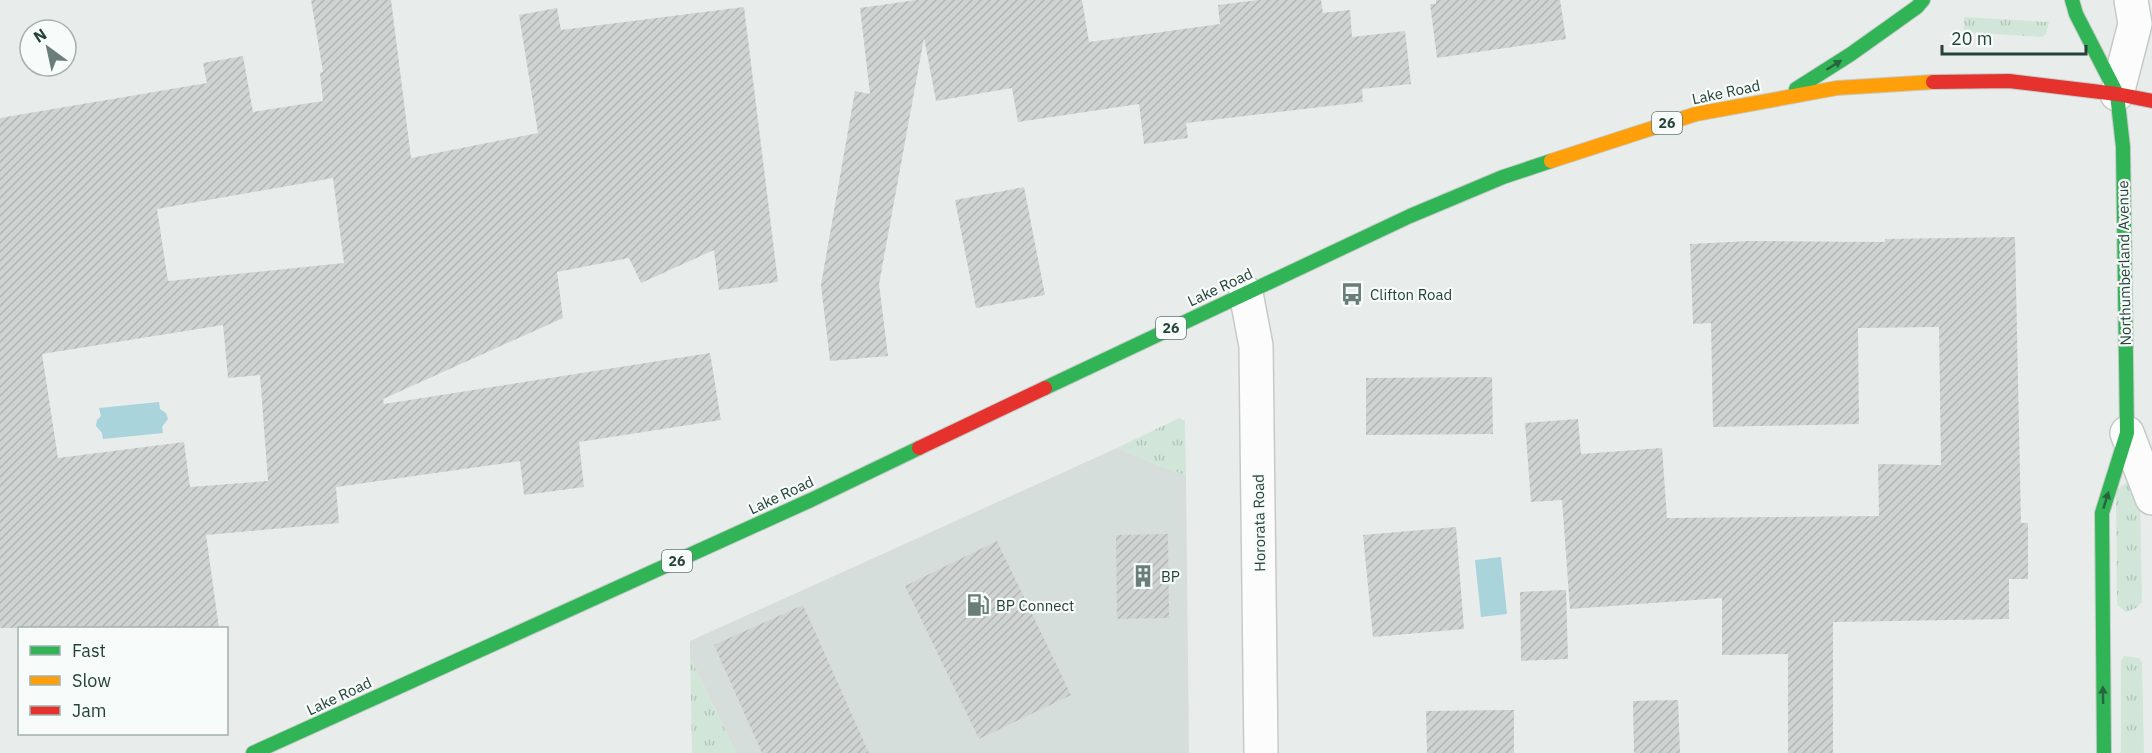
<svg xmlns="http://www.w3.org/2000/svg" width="2152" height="753" viewBox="0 0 2152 753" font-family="'IBM Plex Sans',sans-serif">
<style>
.built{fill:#d6dedb}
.grass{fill:url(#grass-tufts)}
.water{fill:#a9d4db}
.building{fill:url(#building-hatch);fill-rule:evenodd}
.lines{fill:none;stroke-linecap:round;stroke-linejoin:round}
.street-casing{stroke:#c5cac8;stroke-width:36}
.fast-casing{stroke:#c3cbc8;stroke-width:16}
.slow-casing{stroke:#c3cbc8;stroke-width:16}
.jam-casing{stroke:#c3cbc8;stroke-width:16}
.street{stroke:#fcfcfc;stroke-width:33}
.fast{stroke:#30b455;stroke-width:14}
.slow{stroke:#ff9f0a;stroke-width:14}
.jam{stroke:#e5322d;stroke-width:14}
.oneway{fill:#286442}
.labels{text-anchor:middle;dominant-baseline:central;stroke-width:4.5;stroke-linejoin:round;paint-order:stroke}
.shield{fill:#f7fbf9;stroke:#637a73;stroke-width:1.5}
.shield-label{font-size:14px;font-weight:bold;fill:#24423a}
.street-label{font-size:15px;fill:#24423a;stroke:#f7fbf9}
.poi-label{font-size:15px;fill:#24423a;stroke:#f7fbf9;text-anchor:start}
</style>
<defs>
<pattern id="grass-tufts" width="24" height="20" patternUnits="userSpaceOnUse" patternTransform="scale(1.5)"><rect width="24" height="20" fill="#d1e6d8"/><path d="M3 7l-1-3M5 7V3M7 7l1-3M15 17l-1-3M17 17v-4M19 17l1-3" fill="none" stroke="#b3c6ba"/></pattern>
<pattern id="building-hatch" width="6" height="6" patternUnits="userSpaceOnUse" patternTransform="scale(1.5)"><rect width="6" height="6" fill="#cfd4d2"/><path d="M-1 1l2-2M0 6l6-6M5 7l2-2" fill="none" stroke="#b2b7b5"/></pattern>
</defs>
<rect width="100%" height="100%" fill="#e8edeb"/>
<!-- built -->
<path class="built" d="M 1117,448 L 1186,476 L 1189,753 L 736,753 L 690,657 L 690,641 Z"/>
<!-- grass -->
<path class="grass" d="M 1964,17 L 2049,22 L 2046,34 L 2042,37 L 1964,32 Z
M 1179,418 L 1185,421 L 1186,476 L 1117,448 Z
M 2126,483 L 2134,486 L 2140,493 L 2142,602 L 2136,608 L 2126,612 L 2117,605 L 2116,490 Z
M 2124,656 L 2139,658 L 2142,663 L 2144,753 L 2121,753 L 2121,661 Z
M 690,657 L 736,753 L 692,753 Z"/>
<!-- water -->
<path class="water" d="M 159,402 L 160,409 L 166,413 L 168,419 L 162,427 L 163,433 L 103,439 L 102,433 L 96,426 L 97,420 L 101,416 L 99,408 Z
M 1501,557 L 1507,614 L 1481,617 L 1475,560 Z"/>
<!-- building -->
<path class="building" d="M 311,0 L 391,0 L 411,158 L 538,133 L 519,15 L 557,8 L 561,30 L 744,7 L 778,282 L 719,290 L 714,250 L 641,283 L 629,258 L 557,272 L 563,318 L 383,399 L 384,404 L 710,353 L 721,420 L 579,442 L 584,487 L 524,495 L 520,461 L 336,487 L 339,523 L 206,535 L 219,628 L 0,628 L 0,118 L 207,83 L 203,63 L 243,56 L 253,112 L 323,101 L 320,73 L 323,72 ZM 333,178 L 344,263 L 168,281 L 157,209 ZM 223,325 L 228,378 L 260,375 L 268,481 L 190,487 L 184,442 L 58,458 L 42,354 Z
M 916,0 L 1082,0 L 1089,42 L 1220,24 L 1218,5 L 1258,0 L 1321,0 L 1323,13 L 1350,10 L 1352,37 L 1405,31 L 1411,84 L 1362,89 L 1363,102 L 1186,123 L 1188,138 L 1144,144 L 1139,104 L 1018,122 L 1012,88 L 936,101 L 924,38 L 879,284 L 888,356 L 830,361 L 821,285 L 855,91 L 870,94 L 860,8 Z
M 1436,0 L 1560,0 L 1566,39 L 1437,58 L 1430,4 L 1436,4 Z
M 1024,187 L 1045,295 L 976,308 L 955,200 Z
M 2015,237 L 2021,523 L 2028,523 L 2028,579 L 2009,579 L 2009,619 L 1833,622 L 1833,753 L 1788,753 L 1788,654 L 1722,655 L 1722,598 L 1570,609 L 1562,500 L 1531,502 L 1525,423 L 1578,419 L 1581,454 L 1662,448 L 1667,518 L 1879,516 L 1878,464 L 1941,465 L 1939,327 L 1858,328 L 1859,424 L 1713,427 L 1711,323 L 1693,324 L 1690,244 L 1751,241 L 1885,242 L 1885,239 Z
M 1492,377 L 1493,434 L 1366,435 L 1366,378 Z
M 1456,527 L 1464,629 L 1373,637 L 1363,535 Z
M 1168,534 L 1169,618 L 1117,619 L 1116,535 Z
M 997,541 L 1071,695 L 979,739 L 905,586 Z
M 1566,590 L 1568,659 L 1521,661 L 1520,592 Z
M 803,605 L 869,753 L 762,753 L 714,645 Z
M 1678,700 L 1680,753 L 1634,753 L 1633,701 Z
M 1514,710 L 1514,753 L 1427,753 L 1426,711 Z"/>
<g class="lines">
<!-- street casing -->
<g class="street-casing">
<path id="street" d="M 2117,94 L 2135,24 L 2131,0
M 1246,293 L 1256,346 L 1261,753
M 2127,433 L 2152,498"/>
</g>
<!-- fast casing -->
<g class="fast-casing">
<path id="fast" d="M 2072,0 L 2076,14 L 2117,94 L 2123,147 L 2127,433 L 2102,513 L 2104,753
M 1796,89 L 1851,54 L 1917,7 L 1923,0
M 1045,388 L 1410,216 L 1503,177 L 1551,161
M 253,753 L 811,500 L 919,448"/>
</g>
<!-- slow casing -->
<g class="slow-casing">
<path id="slow" d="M 1551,161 L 1696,114 L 1837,88 L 1933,82"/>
</g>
<!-- jam casing -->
<g class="jam-casing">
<path id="jam" d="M 1933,82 L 2009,81 L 2117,94 L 2152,101
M 919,448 L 1045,388"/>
</g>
<!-- street -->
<use href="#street" class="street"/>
<!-- fast -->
<use href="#fast" class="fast"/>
<!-- slow -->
<use href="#slow" class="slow"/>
<!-- jam -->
<use href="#jam" class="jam"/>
</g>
<!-- one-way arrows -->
<defs><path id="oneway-solid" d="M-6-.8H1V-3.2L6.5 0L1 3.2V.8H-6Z" transform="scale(1.5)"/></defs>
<g class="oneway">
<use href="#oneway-solid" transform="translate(1834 65) rotate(-32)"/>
<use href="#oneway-solid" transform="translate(2106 500) rotate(-73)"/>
<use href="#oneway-solid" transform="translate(2103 695) rotate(-91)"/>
</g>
<!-- icons -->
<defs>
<g id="bus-bare" transform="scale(1.8)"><path d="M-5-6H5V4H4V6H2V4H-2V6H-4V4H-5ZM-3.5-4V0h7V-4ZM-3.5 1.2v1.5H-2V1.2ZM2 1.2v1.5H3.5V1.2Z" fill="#697e78" stroke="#f7fbf9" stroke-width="2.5" paint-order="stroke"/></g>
<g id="building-bare" transform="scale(1.8)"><path d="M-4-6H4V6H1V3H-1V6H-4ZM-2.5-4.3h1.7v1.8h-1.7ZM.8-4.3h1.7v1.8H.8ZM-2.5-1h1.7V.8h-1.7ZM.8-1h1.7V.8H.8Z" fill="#697e78" stroke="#f7fbf9" stroke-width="2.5" paint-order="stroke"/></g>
<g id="fuel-bare" transform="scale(1.8)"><path d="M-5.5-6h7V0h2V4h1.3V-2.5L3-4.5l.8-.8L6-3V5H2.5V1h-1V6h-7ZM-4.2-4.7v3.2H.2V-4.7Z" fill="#697e78" stroke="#f7fbf9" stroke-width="2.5" paint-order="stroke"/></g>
</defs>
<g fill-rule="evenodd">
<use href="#bus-bare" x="1352" y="294"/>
<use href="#building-bare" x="1143" y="576"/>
<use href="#fuel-bare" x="978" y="605"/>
</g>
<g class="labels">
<!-- shield labels -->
<g class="shield">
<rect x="1652" y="112" width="30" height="22" rx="4.5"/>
<rect x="1156" y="317" width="30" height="22" rx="4.5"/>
<rect x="662" y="550" width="30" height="22" rx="4.5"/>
</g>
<g class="shield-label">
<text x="1667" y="123">26</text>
<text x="1171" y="328">26</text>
<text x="677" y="561">26</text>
</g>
<!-- street labels -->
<g class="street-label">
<text transform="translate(1726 92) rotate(-12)">Lake Road</text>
<text transform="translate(2124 263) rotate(-91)">Northumberland Avenue</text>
<text transform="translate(1220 287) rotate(-25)">Lake Road</text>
<text transform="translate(781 495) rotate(-25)">Lake Road</text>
<text transform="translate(1259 523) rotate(-91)">Hororata Road</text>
<text transform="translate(339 696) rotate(-25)">Lake Road</text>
</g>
<!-- poi labels -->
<g class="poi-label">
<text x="1370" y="294">Clifton Road</text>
<text x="1161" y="576">BP</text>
<text x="996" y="605">BP Connect</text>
</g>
</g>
<!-- legend -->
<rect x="18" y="627" width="210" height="108" fill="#f7fbf9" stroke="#a3b1ad" stroke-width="1.5"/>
<rect x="30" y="646" width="30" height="9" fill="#30b455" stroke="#a3b1ad" stroke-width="1.5"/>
<text x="72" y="657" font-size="18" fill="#24423a">Fast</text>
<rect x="30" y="676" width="30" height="9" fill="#ff9f0a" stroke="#a3b1ad" stroke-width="1.5"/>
<text x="72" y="687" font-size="18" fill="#24423a">Slow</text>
<rect x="30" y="706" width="30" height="9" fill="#e5322d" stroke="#a3b1ad" stroke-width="1.5"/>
<text x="72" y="717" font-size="18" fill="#24423a">Jam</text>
<!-- north arrow -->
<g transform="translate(48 48) rotate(327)"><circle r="28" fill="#f7fbf9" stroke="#a3b1ad" stroke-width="1.5"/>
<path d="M0-4.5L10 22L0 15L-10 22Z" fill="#697e78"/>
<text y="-9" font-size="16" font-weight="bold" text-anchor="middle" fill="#24423a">N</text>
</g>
<!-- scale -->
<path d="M1942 45v9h144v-9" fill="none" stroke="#24423a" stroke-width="3"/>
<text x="1951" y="45" font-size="18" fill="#24423a" stroke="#f7fbf9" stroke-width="4.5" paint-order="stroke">20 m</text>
</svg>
